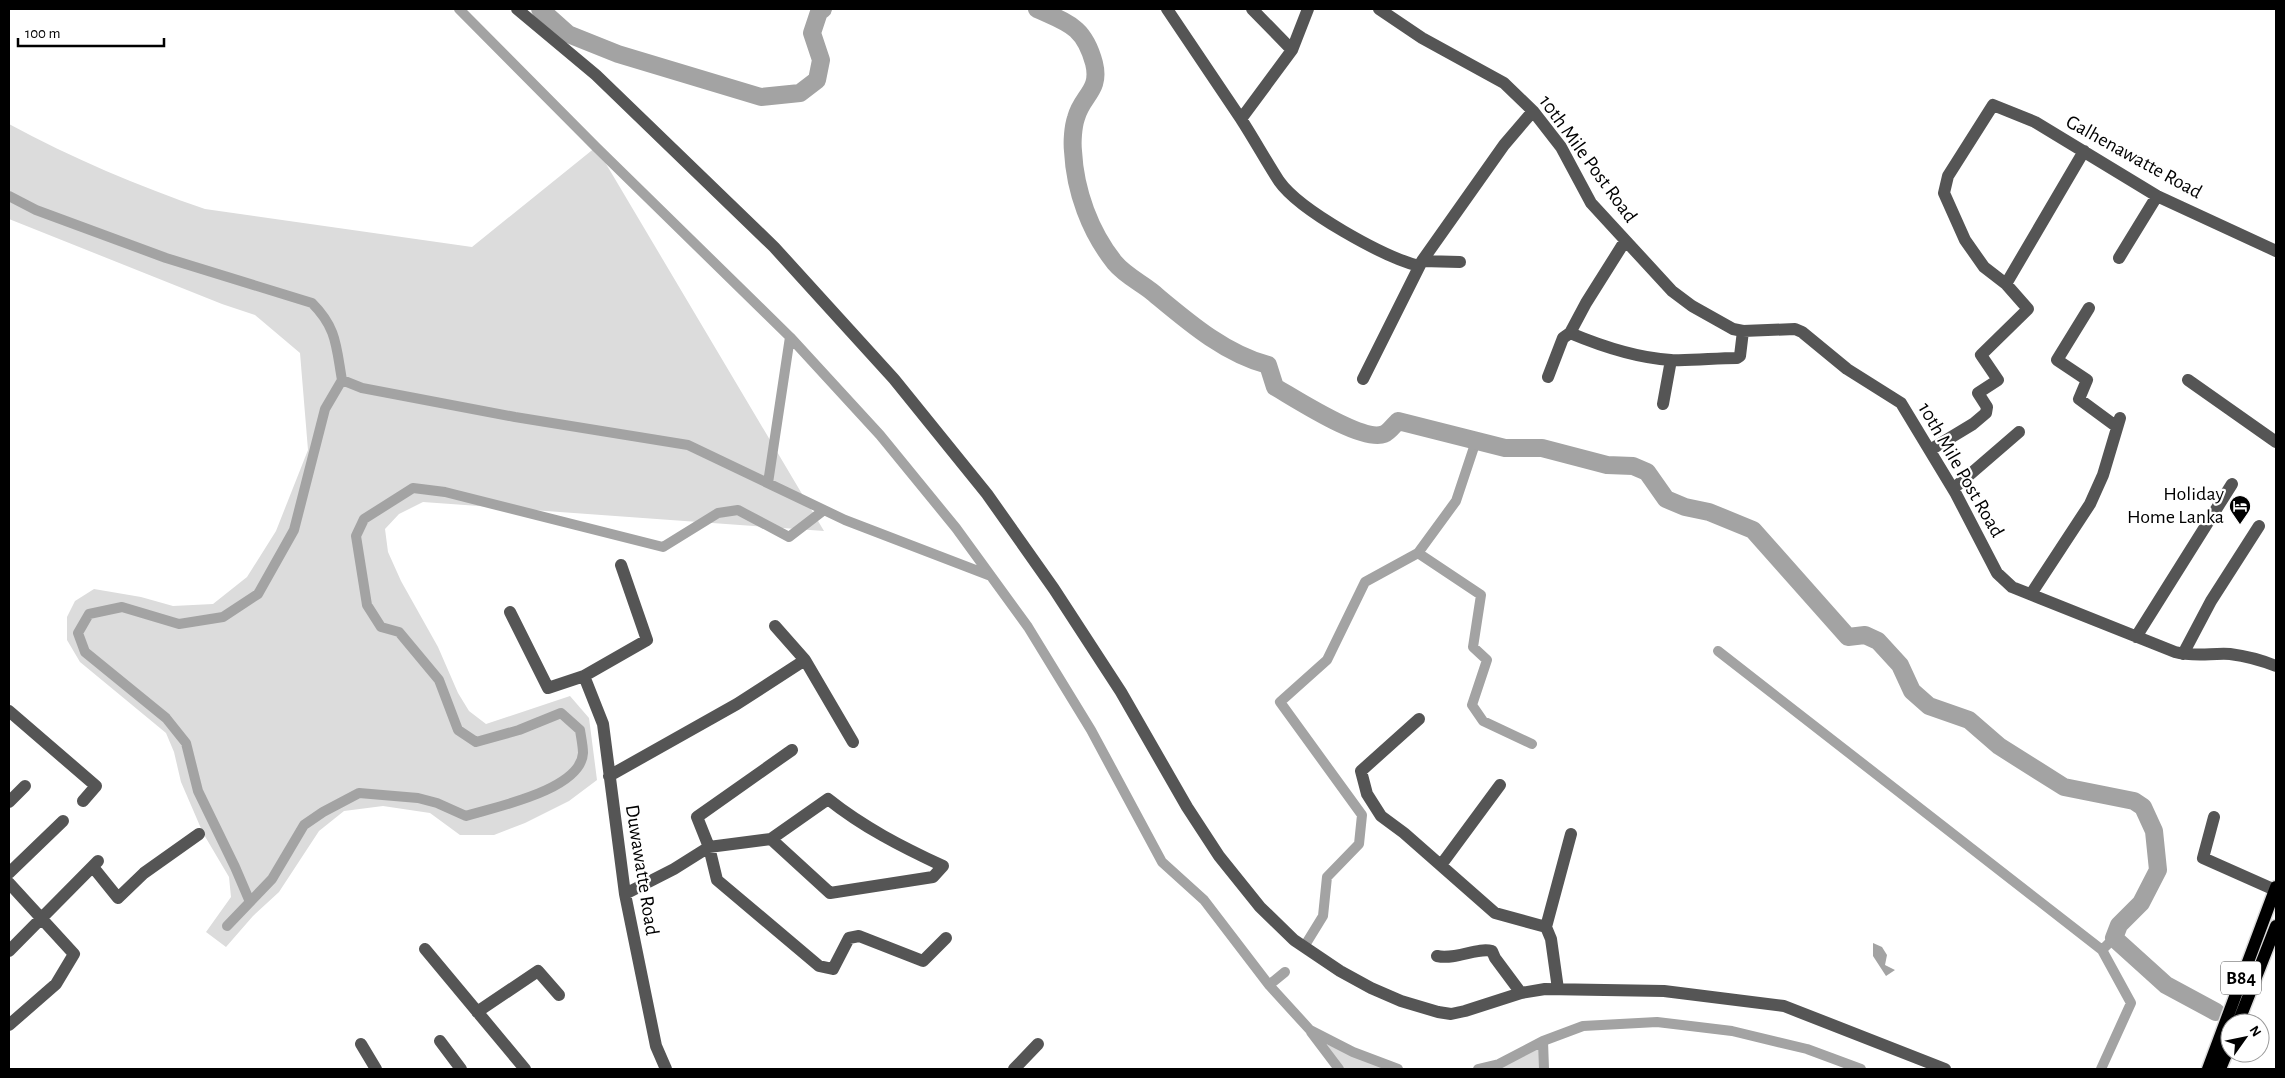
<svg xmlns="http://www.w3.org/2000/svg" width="2285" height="1078" viewBox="0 0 2285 1078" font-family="'Alegreya Sans',sans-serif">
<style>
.green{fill:#dcdcdc}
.water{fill:#a3a3a3}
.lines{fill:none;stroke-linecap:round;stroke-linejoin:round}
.canal{stroke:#a3a3a3;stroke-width:10}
.river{stroke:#a3a3a3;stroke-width:18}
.major-casing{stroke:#dbdbdb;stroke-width:15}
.minor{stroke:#555;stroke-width:12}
.major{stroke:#000;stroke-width:12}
.labels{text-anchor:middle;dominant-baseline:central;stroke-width:4.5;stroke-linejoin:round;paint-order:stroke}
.shield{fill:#fff;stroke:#4c4c4c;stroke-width:1}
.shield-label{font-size:19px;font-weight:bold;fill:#000}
.street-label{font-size:20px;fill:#000;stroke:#fff}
.poi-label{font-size:20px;fill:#000;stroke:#fff;text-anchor:end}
</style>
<rect width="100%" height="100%" fill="#fff"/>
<!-- green -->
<path class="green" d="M 9,124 C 72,158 138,186 205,209 L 472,247 L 596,147 L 824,531 L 423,502 L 399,514 L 385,529 L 388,552 L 401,581 L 438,647 L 458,693 L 469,711 L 486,724 L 570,696 L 589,718 L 597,780 L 569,801 L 525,823 L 494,835 L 460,835 L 430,813 L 383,806 L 344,811 L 319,831 L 279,892 L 253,916 L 226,947 L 206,932 L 231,897 L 229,877 L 203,833 L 181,782 L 174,752 L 166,733 L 80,662 L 67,640 L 67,617 L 75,601 L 94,589 L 141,597 L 173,606 L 213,604 L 247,577 L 276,531 L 308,450 L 300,353 L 255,315 L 222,304 L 9,219 Z
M 1324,1043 L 1389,1069 L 1344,1069 Z
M 1541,1045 L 1540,1069 L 1493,1069 L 1499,1068 Z"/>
<!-- water -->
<path class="water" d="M 1873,943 L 1882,947 L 1887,955 L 1885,965 L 1895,970 L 1886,976 L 1873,956 Z"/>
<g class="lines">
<!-- canal -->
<path class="canal" d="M 459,9 L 596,147 L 790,337 L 880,435 L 956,528 L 1028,627 L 1091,730 L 1162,862 L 1204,900 L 1269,985 L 1310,1030 L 1353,1052 L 1398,1069
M 9,196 L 36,210 L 166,258 L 312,303 C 337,328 336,346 342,380 L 362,388 L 515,417 L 688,445 L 845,520 L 991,576
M 768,483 L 790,337
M 1418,553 L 1481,595 L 1473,647 L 1487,660 L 1472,705 L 1483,721 L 1532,744
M 1718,651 L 2102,950 L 2114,938
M 250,902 L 235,867 L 198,791 L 186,743 L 166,718 L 85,652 L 78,633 L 89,614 L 122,607 L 179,624 L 223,617 L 258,594 L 294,530 L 325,409 L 342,380
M 227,926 L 272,879 L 304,825 L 323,812 L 359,793 L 418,798 L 437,803 L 466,816 C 495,807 581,790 583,753 C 583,746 581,737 580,730 L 561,713 L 519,730 L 476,742 L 458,730 L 439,680 L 399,632 L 381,627 L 367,605 L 356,536 L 364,519 L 413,488 L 445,492 L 663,547 L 718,513 L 738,510 L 789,537 L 824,510
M 1307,942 L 1323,916 L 1327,877 L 1359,844 L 1362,815 L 1280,702 L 1327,660 L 1365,582 L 1418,553 L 1456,501 L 1476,441
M 1269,985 L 1285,972
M 1311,1032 L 1339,1069
M 1543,1041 L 1544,1069
M 1478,1069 L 1499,1064 L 1543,1041 L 1583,1026 L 1657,1022 L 1732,1031 L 1807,1049 L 1861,1069
M 2101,1069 L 2131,1003 L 2102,950"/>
<!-- river -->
<path class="river" d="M 540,9 L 568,34 L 618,54 L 761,97 L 800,93 L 817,80 L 821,60 L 812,33 L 819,12 L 823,9
M 1037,9 C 1068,23 1084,26 1094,63 C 1101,91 1082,95 1076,118 C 1073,127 1072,142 1073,151 C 1075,191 1090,232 1115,263 C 1124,274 1139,282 1151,291 C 1186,320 1223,353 1268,365 L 1275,387 C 1296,399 1363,443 1384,434 C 1389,432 1394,425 1398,421 L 1505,448 L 1542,448 L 1607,465 L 1633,466 L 1647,472 L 1666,499 L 1685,507 L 1709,512 L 1753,530 L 1848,637 L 1865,635 L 1878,641 L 1900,665 L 1912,691 L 1929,706 L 1969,720 L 1999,746 L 2064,787 L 2134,801 L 2143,807 L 2154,831 L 2158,870 L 2141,903 L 2119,925 L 2114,938 L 2166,985 L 2216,1012"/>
<!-- major casing -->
<g class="major-casing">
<path id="major" d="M 2238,1023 L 2276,926
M 2208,1069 L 2276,887
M 2220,1069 L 2230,1045"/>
</g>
<!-- minor -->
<path class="minor" d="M 517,9 L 596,75 L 774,247 L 894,379 L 987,494 L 1054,589 L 1121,692 L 1187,807 L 1219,856 L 1260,907 L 1294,940 L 1340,971 L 1371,988 L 1401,1001 L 1438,1012 L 1451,1014 L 1465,1011 L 1521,993 L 1545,989 L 1664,991 L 1784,1006 L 1945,1069
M 1167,9 L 1241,119 L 1292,50 L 1308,9
M 1252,9 L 1292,50
M 1379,9 L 1422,38 L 1504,83 L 1533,111 L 1561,147 L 1591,203 L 1672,291 L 1692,306 L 1733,329 L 1743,331 L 1795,329 L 1802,332 L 1847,369 L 1901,403 L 1956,494 L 1997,573 L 2012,587 L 2175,652 C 2194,657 2211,653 2230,654 C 2246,656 2261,660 2276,666
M 1241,119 C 1254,139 1266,161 1279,181 C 1300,211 1384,257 1419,266
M 1625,241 L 1586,303 L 1570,333 C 1601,346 1637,358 1671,360 C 1692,361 1715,358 1737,358 L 1740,356 L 1743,331
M 2119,258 L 2157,196
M 1422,261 L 1460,262
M 2006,284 L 2084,151
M 2089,308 L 2057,360 L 2087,380 L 2079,399 L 2117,427
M 1548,377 L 1563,338 L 1570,333
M 1363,379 L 1422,261 L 1504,145 L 1533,111
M 2188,380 L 2276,442
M 1663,404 L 1671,360
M 1930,450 L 1973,424 L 1986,413 L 1987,407 L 1978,393 L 1998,380 L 1981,355 L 2028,309 L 2006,284 L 1984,267 L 1965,240 L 1944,193 L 1948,176 L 1993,105 L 2035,122 L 2157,196 L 2276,251
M 1953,489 L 2019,432
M 2031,594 L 2090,504 L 2103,475 L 2120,418
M 510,612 L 548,688 L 584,676 L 647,640 L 621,565
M 775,626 L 805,660
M 2136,637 L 2232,484
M 2183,654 L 2211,601 L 2259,526
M 584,676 L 603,724 L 625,894 L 656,1046 L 666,1069
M 9,711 L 96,786 L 83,801
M 1419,719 L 1361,771 L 1367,794 L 1381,816 L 1404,833 L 1495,913 L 1546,927
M 792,750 L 697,817 L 709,847 L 717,880 L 819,966 L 833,969 L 849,938 L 859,936 L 923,961 L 946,938
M 609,776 L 737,704 L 805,660 L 853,742
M 9,802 L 25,786
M 2214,817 L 2203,858 L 2275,890
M 1441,865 L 1500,785
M 93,867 L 118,898 L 144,873 L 199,834
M 9,873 L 63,821
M 9,883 L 74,954 L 56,984 L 9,1025
M 625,894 L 674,869 L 709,847 L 771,839 L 830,893 L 933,877 L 943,866 C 902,847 863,827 828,799 L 771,839
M 425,949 L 525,1069
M 9,951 L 98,861
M 1437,956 C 1457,960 1477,947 1492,951 L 1495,958 L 1521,993
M 1558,989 L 1551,939 L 1546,927 L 1571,834
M 477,1012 L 538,971 L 559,995
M 440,1041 L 461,1069
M 361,1044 L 376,1069
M 1014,1069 L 1038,1044"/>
<!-- major -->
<use href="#major" class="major"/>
</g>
<!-- icons -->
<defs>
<g id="hotel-pin" transform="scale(1.125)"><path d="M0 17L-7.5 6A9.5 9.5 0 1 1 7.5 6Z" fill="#000" stroke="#fff"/><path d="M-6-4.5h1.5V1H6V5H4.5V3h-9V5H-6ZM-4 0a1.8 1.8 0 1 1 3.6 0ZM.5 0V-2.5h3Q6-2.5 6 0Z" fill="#fff"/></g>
</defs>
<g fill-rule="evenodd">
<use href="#hotel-pin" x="2240" y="506"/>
</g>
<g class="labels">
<!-- shield labels -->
<rect class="shield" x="2221" y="961.5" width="40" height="33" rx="4"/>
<g class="shield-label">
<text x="2241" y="978">B84</text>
</g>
<!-- street labels -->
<g class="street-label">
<text transform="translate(2134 157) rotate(29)">Galhenawatte Road</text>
<text transform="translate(1588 159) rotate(54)">10th Mile Post Road</text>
<text transform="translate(1961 470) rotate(60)">10th Mile Post Road</text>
<text transform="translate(642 870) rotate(81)">Duwawatte Road</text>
</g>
<!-- poi labels -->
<g class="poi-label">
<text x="2224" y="494">Holiday<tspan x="2224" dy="23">Home Lanka</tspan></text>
</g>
</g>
<!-- border -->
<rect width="2285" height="1078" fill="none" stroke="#000000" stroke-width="20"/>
<!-- north arrow -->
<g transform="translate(2245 1038) rotate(57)"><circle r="24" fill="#ffffff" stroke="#999999"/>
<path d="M0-4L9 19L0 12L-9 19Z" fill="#000000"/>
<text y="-8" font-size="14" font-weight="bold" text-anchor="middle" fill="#000000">N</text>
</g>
<!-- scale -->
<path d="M18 38v8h146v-8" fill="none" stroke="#000000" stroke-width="2.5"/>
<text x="25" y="38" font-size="15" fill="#000000" stroke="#ffffff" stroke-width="4" paint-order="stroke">100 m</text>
</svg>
